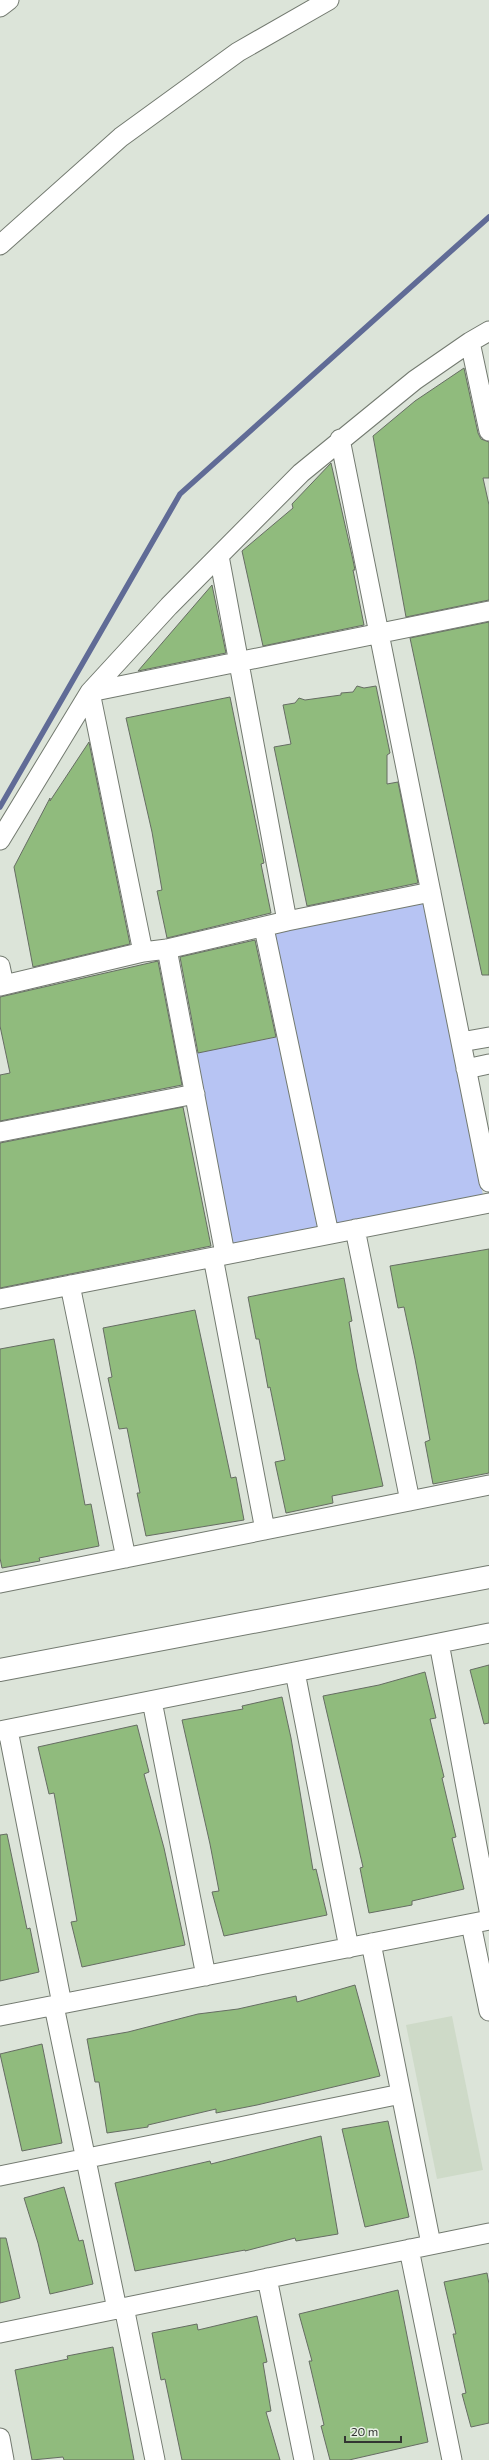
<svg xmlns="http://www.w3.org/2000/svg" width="489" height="2460" viewBox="0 0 489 2460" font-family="Commissioner,sans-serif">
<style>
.built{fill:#cedac8}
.green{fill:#b7c4f3}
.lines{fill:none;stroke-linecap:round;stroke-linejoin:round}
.stream{stroke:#606b96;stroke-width:5.5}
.building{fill:#90bb7d;stroke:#666d63}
.street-casing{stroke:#737a70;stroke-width:21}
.secondary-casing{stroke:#737a70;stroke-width:24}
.street{stroke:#fff;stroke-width:19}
.secondary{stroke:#fff;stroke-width:22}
</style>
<rect width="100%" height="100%" fill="#dce4d9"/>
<!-- built -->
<path class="built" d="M 452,2016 L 483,2170 L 437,2179 L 406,2025 Z"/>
<!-- green -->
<path class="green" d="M 423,903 L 483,1195 L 335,1225 L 275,933 Z
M 278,1037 L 317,1227 L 232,1244 L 195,1053 Z"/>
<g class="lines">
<!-- stream -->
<path class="stream" d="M 0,807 L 180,494 L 489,217"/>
</g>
<!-- building -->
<path class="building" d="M 464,368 L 478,433 L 481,439 L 489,442 L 489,478 L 483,478 L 489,505 L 489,600 L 406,617 L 373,436 L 415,401 Z
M 331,463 L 353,560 L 355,570 L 353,570 L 364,625 L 263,646 L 242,551 L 293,508 L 292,504 Z
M 212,585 L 226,653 L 138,671 Z
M 489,622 L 489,975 L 482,975 L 410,638 Z
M 357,686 L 364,688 L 376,686 L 390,753 L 387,755 L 387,784 L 398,782 L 418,883 L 307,906 L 274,747 L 291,744 L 283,705 L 295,703 L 299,698 L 305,700 L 341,695 L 341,693 L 353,692 Z
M 230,697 L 264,863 L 261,864 L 271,913 L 167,938 L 157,891 L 162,890 L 152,832 L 126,718 Z
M 89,742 L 130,944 L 33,967 L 14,867 L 50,798 L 50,801 Z
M 255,940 L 276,1037 L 198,1053 L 180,957 Z
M 158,961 L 182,1085 L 0,1121 L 0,1075 L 10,1073 L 0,1026 L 0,997 Z
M 183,1107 L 211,1246 L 0,1288 L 0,1143 Z
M 489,1249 L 489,1473 L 433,1484 L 425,1442 L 430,1440 L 415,1359 L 404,1307 L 398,1308 L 390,1266 Z
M 344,1278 L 352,1321 L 349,1322 L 357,1369 L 383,1486 L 332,1496 L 333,1503 L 286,1513 L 275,1462 L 285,1460 L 270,1387 L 268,1388 L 259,1339 L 256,1339 L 248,1297 Z
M 195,1310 L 231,1478 L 236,1477 L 244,1520 L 146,1536 L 137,1493 L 140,1493 L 127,1428 L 119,1429 L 108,1378 L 112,1377 L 103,1328 Z
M 54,1339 L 85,1505 L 91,1504 L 99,1546 L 39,1558 L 40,1561 L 2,1568 L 0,1558 L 0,1349 Z
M 489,1665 L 489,1723 L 484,1724 L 470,1670 Z
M 425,1672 L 436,1718 L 430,1719 L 444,1777 L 442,1778 L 456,1837 L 452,1838 L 464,1889 L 412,1901 L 412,1905 L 369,1913 L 360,1868 L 363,1867 L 323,1696 L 379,1685 Z
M 282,1697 L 291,1738 L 313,1870 L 316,1869 L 327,1915 L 224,1936 L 212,1892 L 219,1891 L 210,1844 L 182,1720 L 243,1709 L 242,1706 Z
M 137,1725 L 149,1772 L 144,1774 L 164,1848 L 185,1945 L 82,1967 L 71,1922 L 77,1921 L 54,1793 L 49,1794 L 38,1747 Z
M 7,1834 L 27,1929 L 30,1928 L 39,1972 L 0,1981 L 0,1835 Z
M 355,1985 L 380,2076 L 257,2105 L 216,2113 L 216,2109 L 148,2125 L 148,2127 L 107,2133 L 99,2082 L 95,2082 L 87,2039 L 128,2032 L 198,2014 L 238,2009 L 296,1996 L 297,2002 Z
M 42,2044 L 62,2143 L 22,2151 L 0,2054 Z
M 388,2121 L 409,2217 L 365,2227 L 342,2129 Z
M 321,2136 L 338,2234 L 296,2241 L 295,2238 L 245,2251 L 245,2250 L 135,2271 L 115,2183 L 210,2161 L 211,2164 Z
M 64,2187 L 79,2241 L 83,2240 L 93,2284 L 50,2294 L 38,2243 L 24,2198 Z
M 0,2238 L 6,2238 L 20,2298 L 0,2303 Z
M 487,2273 L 489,2284 L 489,2423 L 471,2427 L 462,2394 L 466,2393 L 453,2334 L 456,2334 L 444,2282 Z
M 398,2290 L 428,2442 L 349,2460 L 330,2460 L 321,2426 L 324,2425 L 309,2361 L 312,2361 L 299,2314 Z
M 257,2316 L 267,2362 L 263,2363 L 271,2411 L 266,2412 L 280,2460 L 182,2460 L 165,2379 L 161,2380 L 152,2333 L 197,2324 L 198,2330 Z
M 113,2347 L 134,2460 L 64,2460 L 63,2457 L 32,2460 L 15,2370 L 68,2359 L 67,2356 Z"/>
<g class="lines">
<!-- street casing -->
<g class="street-casing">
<path id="street" d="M 0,7 L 9,0
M 0,245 L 121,137 L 238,52 L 329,0
M 470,342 L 489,431
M 340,439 L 489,1182
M 219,556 L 287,921
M 0,840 L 90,692 L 169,606 L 301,473 L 415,380 L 470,342 L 489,331
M 264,928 L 329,1234
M 167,949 L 225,1254
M 143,952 L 90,692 L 489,611
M 0,966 L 4,985
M 0,986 L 143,952 L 167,949 L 287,921 L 431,892
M 461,1042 L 489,1037
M 466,1069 L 489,1064
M 0,1132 L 195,1094
M 355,1229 L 410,1501
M 213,1257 L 265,1530
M 70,1285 L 126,1558
M 0,1299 L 489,1203
M 0,1583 L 489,1485
M 439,1643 L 489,1910
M 295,1672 L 349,1948
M 152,1701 L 206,1976
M 8,1730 L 62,2004
M 0,1731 L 489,1633
M 471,1924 L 489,2011
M 371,1943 L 431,2244
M 54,2006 L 117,2309
M 0,2016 L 489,1920
M 0,2176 L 401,2094
M 409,2249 L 452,2460
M 267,2278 L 304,2460
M 124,2307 L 155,2460
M 0,2333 L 489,2233
M 0,2438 L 4,2460"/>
</g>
<!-- secondary casing -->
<g class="secondary-casing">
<path id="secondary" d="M 0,1670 L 489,1577"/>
</g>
<!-- street -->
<use href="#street" class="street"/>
<!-- secondary -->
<use href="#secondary" class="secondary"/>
</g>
<!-- scale -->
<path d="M345 2436v6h56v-6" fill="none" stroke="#333632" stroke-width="2"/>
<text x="351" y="2436" font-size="12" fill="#333632" stroke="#e9f2e6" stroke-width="3" paint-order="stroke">20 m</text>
</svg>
